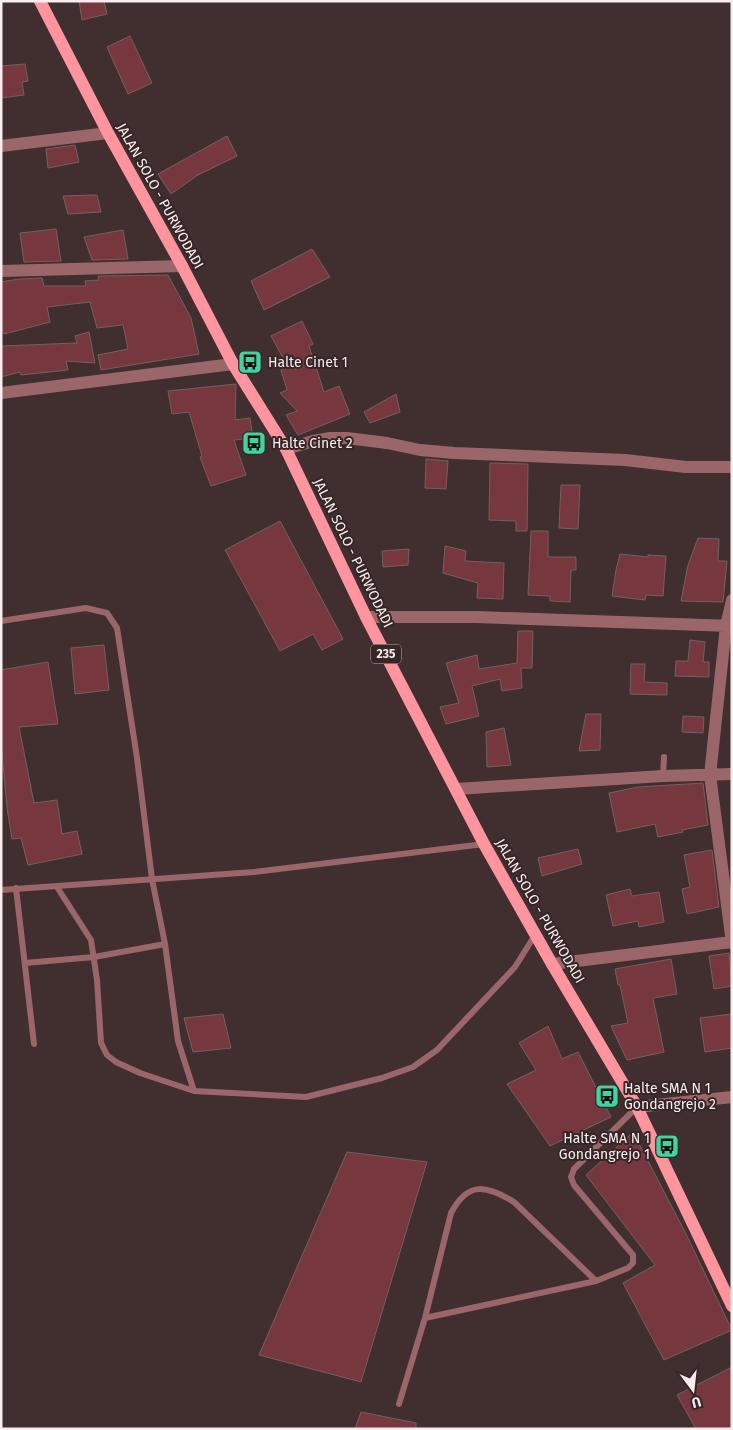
<svg xmlns="http://www.w3.org/2000/svg" width="733" height="1430" viewBox="0 0 733 1430" font-family="'Fira Sans',sans-serif">
<style>
.building{fill:#77373e;stroke:#746061}
.lines{fill:none;stroke-linecap:round;stroke-linejoin:round}
.lane{stroke:#9b666a;stroke-width:6}
.street{stroke:#9b666a;stroke-width:12}
.primary{stroke:#fe949d;stroke-width:12}
.labels{text-anchor:middle;dominant-baseline:central;stroke-width:4;stroke-linejoin:round;paint-order:stroke}
.shield{fill:#372627;stroke:#bfb1b2;stroke-width:1}
.shield-label{font-size:12px;font-weight:bold;fill:#f9eded}
.street-label{font-size:14px;fill:#f9eded;stroke:#372627}
.poi-label{font-size:14px;fill:#f9eded;stroke:#372627;text-anchor:start}
</style>
<rect width="100%" height="100%" fill="#412f30"/>
<!-- building -->
<path class="building" d="M 79,1 L 104,1 L 107,14 L 82,20 Z
M 130,36 L 152,83 L 128,94 L 107,47 Z
M 25,64 L 28,81 L 22,82 L 24,95 L 1,98 L 1,66 Z
M 227,136 L 237,156 L 198,175 L 171,194 L 158,174 Z
M 75,145 L 79,162 L 48,168 L 46,149 Z
M 97,195 L 101,212 L 68,214 L 63,196 Z
M 56,229 L 61,261 L 24,262 L 20,233 Z
M 123,230 L 128,259 L 92,260 L 84,237 Z
M 312,249 L 330,277 L 264,310 L 251,281 Z
M 168,275 L 191,318 L 199,354 L 101,370 L 98,355 L 128,349 L 123,325 L 97,328 L 90,302 L 47,307 L 50,322 L 4,334 L 1,327 L 1,282 L 19,279 L 42,278 L 44,286 L 86,286 L 85,281 L 99,280 L 98,276 Z
M 302,321 L 313,344 L 309,346 L 324,392 L 339,386 L 350,414 L 298,435 L 286,415 L 297,411 L 280,393 L 287,390 L 281,370 L 288,367 L 271,336 Z
M 89,332 L 95,363 L 66,361 L 68,370 L 21,375 L 20,372 L 1,377 L 1,346 L 77,343 L 75,336 Z
M 236,384 L 235,420 L 250,418 L 253,438 L 234,440 L 246,475 L 211,486 L 200,457 L 202,456 L 189,412 L 172,414 L 168,391 Z
M 396,394 L 400,412 L 370,423 L 364,412 Z
M 426,459 L 448,461 L 446,489 L 425,488 Z
M 490,463 L 528,464 L 527,531 L 516,531 L 516,521 L 489,520 Z
M 561,485 L 580,485 L 578,529 L 559,528 Z
M 280,521 L 343,639 L 322,650 L 313,634 L 280,651 L 225,550 Z
M 531,531 L 548,531 L 548,557 L 576,557 L 576,570 L 571,570 L 570,602 L 550,601 L 550,596 L 528,595 Z
M 698,538 L 719,539 L 718,561 L 727,561 L 723,602 L 681,601 L 688,565 Z
M 445,546 L 466,551 L 465,561 L 504,563 L 503,599 L 477,598 L 478,583 L 443,573 Z
M 409,549 L 408,565 L 383,567 L 382,551 Z
M 620,554 L 648,557 L 648,555 L 666,556 L 663,596 L 646,595 L 645,600 L 612,596 L 616,570 Z
M 518,631 L 533,631 L 532,668 L 521,668 L 522,688 L 502,691 L 500,679 L 472,686 L 479,716 L 446,724 L 440,707 L 459,703 L 446,663 L 477,655 L 479,669 L 517,663 Z
M 690,640 L 705,642 L 703,662 L 709,662 L 709,677 L 675,676 L 676,661 L 688,661 Z
M 104,645 L 109,690 L 75,694 L 71,648 Z
M 48,662 L 58,724 L 19,727 L 34,803 L 57,800 L 62,834 L 77,831 L 82,854 L 28,865 L 21,838 L 12,839 L 7,808 L 1,741 L 1,670 Z
M 631,664 L 645,664 L 644,682 L 667,683 L 667,695 L 630,694 Z
M 586,714 L 601,714 L 600,750 L 579,751 Z
M 683,716 L 704,717 L 703,733 L 682,732 Z
M 504,728 L 511,765 L 487,767 L 486,732 Z
M 703,783 L 708,825 L 682,830 L 683,832 L 658,837 L 655,824 L 617,832 L 609,793 L 638,787 Z
M 578,849 L 582,864 L 542,876 L 538,858 Z
M 712,850 L 719,907 L 687,914 L 682,889 L 690,887 L 684,855 Z
M 630,889 L 632,896 L 659,892 L 664,922 L 639,927 L 638,921 L 613,926 L 606,895 Z
M 729,953 L 732,986 L 714,989 L 709,956 Z
M 671,959 L 677,994 L 653,998 L 664,1052 L 627,1060 L 611,1026 L 628,1023 L 620,985 L 618,985 L 615,969 Z
M 223,1014 L 231,1048 L 193,1052 L 184,1018 Z
M 732,1014 L 732,1048 L 705,1052 L 700,1018 Z
M 548,1026 L 562,1059 L 578,1052 L 611,1117 L 550,1146 L 507,1084 L 536,1070 L 519,1043 Z
M 633,1132 L 686,1234 L 732,1330 L 664,1360 L 623,1283 L 655,1265 L 586,1175 Z
M 347,1152 L 427,1162 L 361,1382 L 259,1355 Z
M 732,1367 L 732,1429 L 696,1429 L 677,1395 Z
M 361,1412 L 416,1423 L 416,1429 L 355,1429 Z"/>
<g class="lines">
<!-- lane -->
<path class="lane" d="M 1,621 L 86,608 L 107,613 L 117,628 L 137,758 L 152,879 L 165,944 L 178,1041 L 194,1091 L 306,1097 L 382,1078 L 413,1067 L 437,1050 L 515,967 L 535,935
M 663,776 L 664,757
M 57,887 L 91,940 L 97,980 L 101,1043 L 107,1055 L 116,1062 L 140,1073 L 194,1091
M 16,888 L 34,1044
M 1,890 L 254,872 L 484,844
M 25,963 L 94,957 L 165,944
M 425,1318 L 596,1281 L 628,1268 L 633,1263 L 633,1255 L 574,1185 L 571,1177 L 574,1169 L 637,1107
M 399,1404 L 425,1318 L 451,1213 C 468,1181 486,1185 514,1202 L 596,1281"/>
<!-- street -->
<path class="street" d="M 1,146 L 108,133
M 1,271 L 182,266
M 1,393 L 233,364
M 286,449 L 313,441 L 330,438 L 347,438 L 387,443 L 420,450 L 454,453 L 625,460 L 686,467 L 732,467
M 366,617 L 476,617 L 732,626
M 456,789 L 663,776 L 732,774
M 732,943 L 710,775 L 726,626 L 732,600
M 552,964 L 732,942
M 637,1107 L 732,1097"/>
<!-- primary -->
<path class="primary" d="M 40,1 L 108,133 L 182,266 L 233,364 L 286,449 L 366,617 L 484,844 L 552,964 L 637,1107 L 732,1306"/>
</g>
<!-- icons -->
<defs>
<g id="bus-square" transform="scale(1.25)"><rect x="-9" y="-9" width="18" height="18" rx="4" fill="#42d4a0" stroke="#372627"/><path d="M-5-6H5V4H4V6H2V4H-2V6H-4V4H-5ZM-3.5-4V0h7V-4ZM-3.5 1.2v1.5H-2V1.2ZM2 1.2v1.5H3.5V1.2Z" fill="#111"/></g>
</defs>
<g fill-rule="evenodd">
<use href="#bus-square" x="250" y="362"/>
<use href="#bus-square" x="254" y="443"/>
<use href="#bus-square" x="607" y="1096"/>
<use href="#bus-square" x="667" y="1146"/>
</g>
<g class="labels">
<!-- shield labels -->
<rect class="shield" x="371" y="644.5" width="30" height="19" rx="4"/>
<g class="shield-label">
<text x="386" y="654">235</text>
</g>
<!-- street labels -->
<g class="street-label">
<text transform="translate(160 196) rotate(61)">JALAN SOLO - PURWODADI</text>
<text transform="translate(353 553) rotate(64)">JALAN SOLO - PURWODADI</text>
<text transform="translate(540 911) rotate(60)">JALAN SOLO - PURWODADI</text>
</g>
<!-- poi labels -->
<g class="poi-label">
<text x="268" y="362">Halte Cinet 1</text>
<text x="272" y="443">Halte Cinet 2</text>
<text x="624" y="1088">Halte SMA N 1<tspan x="624" dy="16">Gondangrejo 2</tspan></text>
<text x="650" y="1138" text-anchor="end">Halte SMA N 1<tspan x="650" dy="16">Gondangrejo 1</tspan></text>
</g>
</g>
<!-- border -->
<rect width="733" height="1430" fill="none" stroke="#f9eded" stroke-width="5"/>
<!-- north arrow -->
<g transform="translate(693 1390) rotate(165)" stroke="#372627" stroke-width="4" paint-order="stroke">
<path d="M0-4L9 19L0 12L-9 19Z" fill="#f9eded"/>
<text y="-8" font-size="14" font-weight="bold" text-anchor="middle" fill="#f9eded">U</text>
</g>
</svg>
